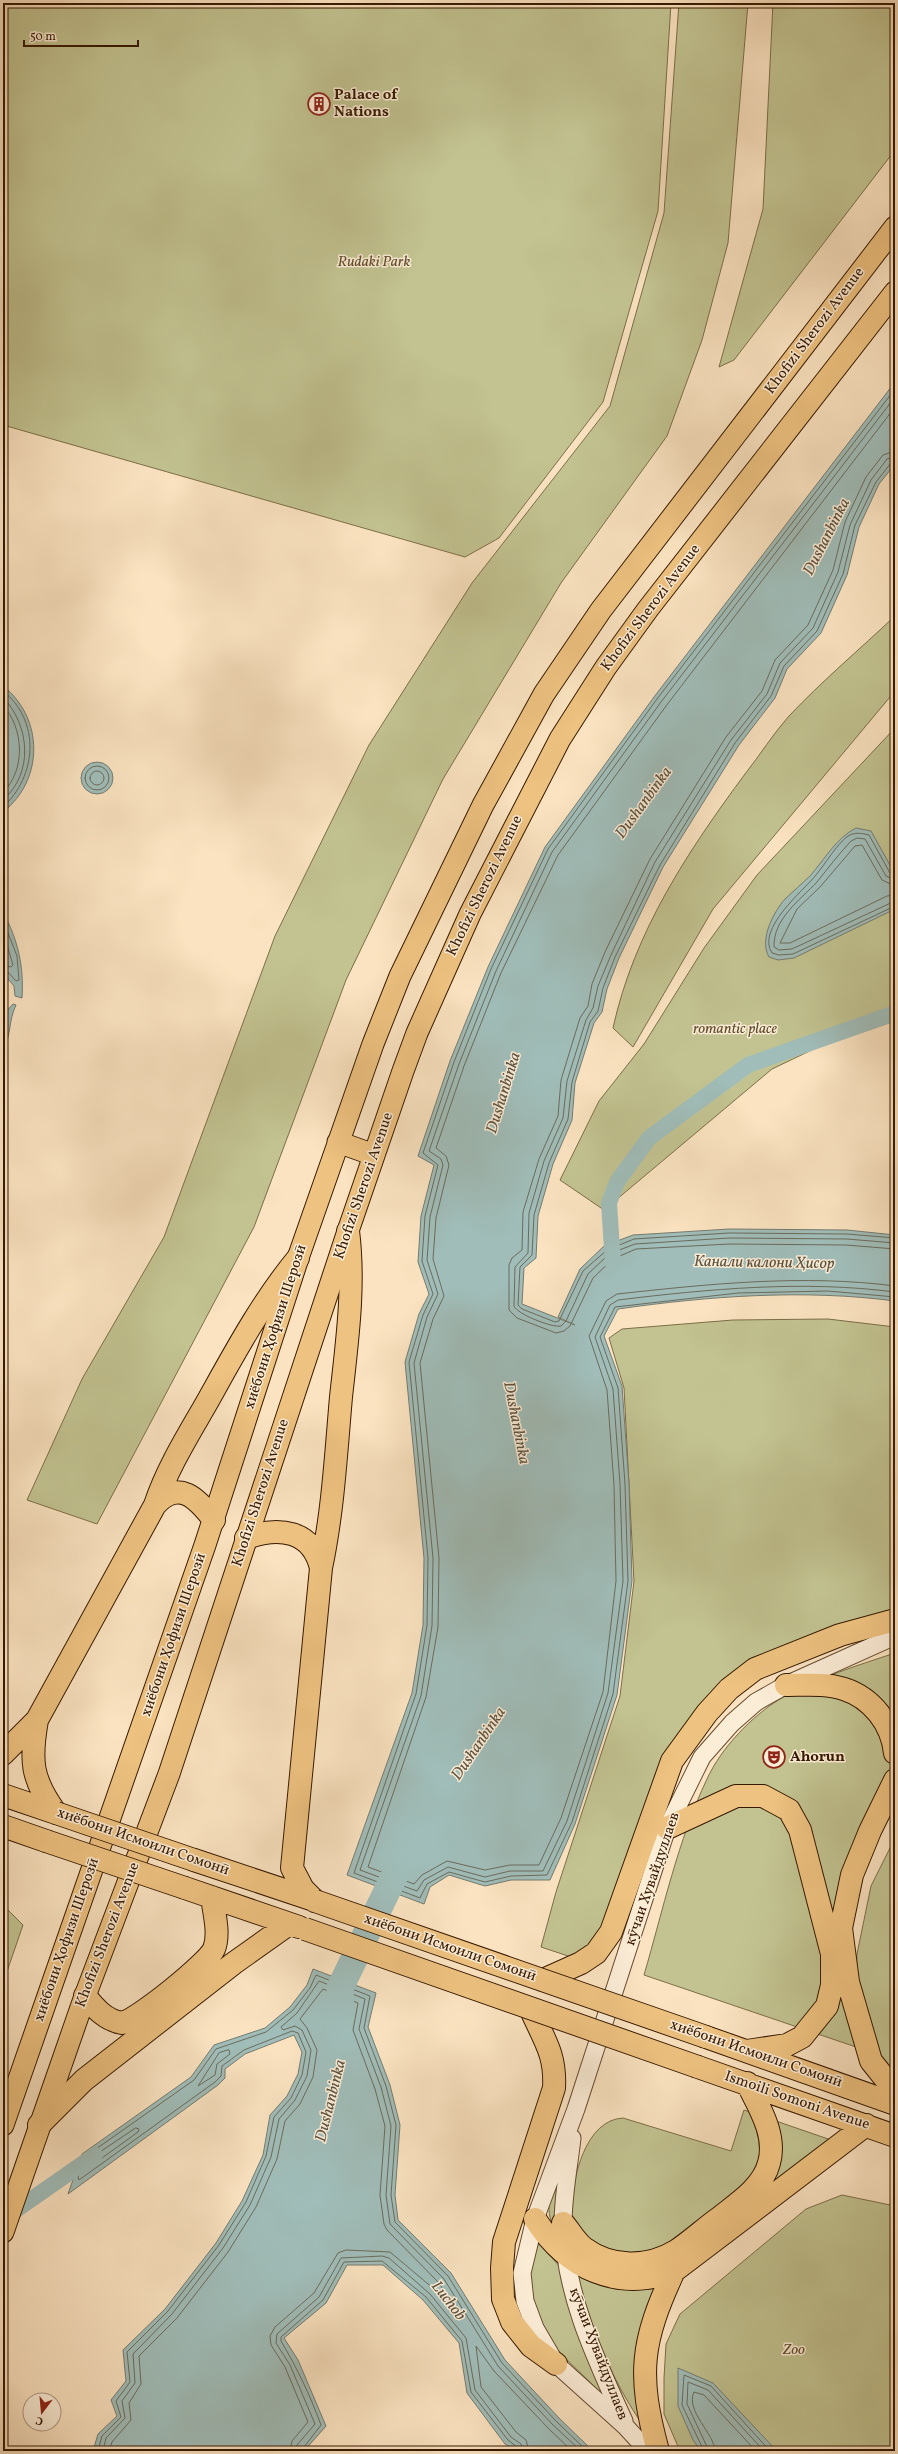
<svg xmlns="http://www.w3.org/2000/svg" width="898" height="2454" viewBox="0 0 898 2454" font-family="Vollkorn,serif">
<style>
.green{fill:#c2c391;stroke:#7c6e48}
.water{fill:#a0bdb9;stroke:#767b6f}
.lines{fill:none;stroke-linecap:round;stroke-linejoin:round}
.shore{stroke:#6b6b5c;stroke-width:1}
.canal{stroke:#a0bdb9;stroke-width:16}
.river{stroke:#a0bdb9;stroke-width:27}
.minor-casing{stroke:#674c30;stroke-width:19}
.major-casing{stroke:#361900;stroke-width:23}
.highway-casing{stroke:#361900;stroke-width:24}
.minor{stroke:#fcedd7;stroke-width:17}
.major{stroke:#eec280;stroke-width:21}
.highway{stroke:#eec280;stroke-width:22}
.highway-bridge-casing{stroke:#361900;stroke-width:24;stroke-linecap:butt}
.highway-bridge{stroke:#eec280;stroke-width:22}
.labels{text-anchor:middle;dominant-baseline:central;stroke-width:3;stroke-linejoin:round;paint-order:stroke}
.poi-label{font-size:15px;font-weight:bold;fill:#361900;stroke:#fcedd7;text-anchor:start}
.park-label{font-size:15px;font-style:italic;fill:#604c2c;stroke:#fcedd7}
.street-label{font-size:15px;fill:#361900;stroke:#fcedd7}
.water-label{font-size:16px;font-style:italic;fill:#5b5241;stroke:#fcedd7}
</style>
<rect width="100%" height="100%" fill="#fbe3c1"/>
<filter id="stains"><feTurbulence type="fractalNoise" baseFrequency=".005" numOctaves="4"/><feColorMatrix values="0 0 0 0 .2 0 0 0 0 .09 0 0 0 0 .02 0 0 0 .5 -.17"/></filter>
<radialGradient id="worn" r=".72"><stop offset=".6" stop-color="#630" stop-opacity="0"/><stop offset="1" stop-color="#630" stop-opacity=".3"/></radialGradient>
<!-- green -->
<path class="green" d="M 3,3 L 671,3 L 658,211 L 603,402 L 499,538 L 465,557 L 3,425 Z
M 679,3 L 748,3 L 728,243 L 702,340 L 667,436 L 561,583 L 443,779 L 346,980 L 254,1227 L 97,1524 L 27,1500 L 82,1379 L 164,1237 L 275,936 L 369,745 L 472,583 L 610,406 L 664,213 Z
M 773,3 L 895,3 L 895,150 L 734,360 L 719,367 L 763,209 Z
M 895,616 L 895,691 L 713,909 L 633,1047 L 613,1028 C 634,932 688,851 745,774 C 760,755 773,734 789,716 C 822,681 860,649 895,616 Z
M 895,728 L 895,1021 L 818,1047 L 772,1069 L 604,1210 L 560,1180 L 599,1101 L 644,1044 L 704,948 L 757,875 Z
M 828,1319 L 895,1327 L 895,1610 L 755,1668 L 692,1728 L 609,1931 L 580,1960 L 541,1947 L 556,1892 L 620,1696 L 634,1581 L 624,1388 L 609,1338 L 622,1329 L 733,1320 Z
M 895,1653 L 895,1770 L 847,1877 L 859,2048 L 644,1975 C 663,1910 678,1840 707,1779 C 721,1748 752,1716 780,1699 C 816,1678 856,1666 895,1653 Z
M 895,1838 L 895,2081 L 874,2074 L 856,1977 L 857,1954 L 871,1886 Z
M 3,1905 L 23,1925 L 3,1983 Z
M 744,2110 L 834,2141 L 667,2263 L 574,2242 C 573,2231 570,2219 571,2208 C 573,2178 585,2120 623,2118 L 731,2151 Z
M 561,2164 L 560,2235 C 539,2212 553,2190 561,2164 Z
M 842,2195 L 895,2206 L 895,2451 L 680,2451 L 664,2414 L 664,2378 L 666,2344 L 680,2314 L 806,2209 Z
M 538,2237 L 545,2250 L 561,2268 L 574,2324 L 583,2348 L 608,2400 L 555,2348 L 537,2317 L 528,2280 Z
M 575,2268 L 658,2284 L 649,2434 C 611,2381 592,2331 575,2268 Z"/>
<!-- water -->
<path class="water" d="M 895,382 L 895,464 L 879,484 L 859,527 L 847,575 L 821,633 L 787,669 L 775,698 L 739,745 L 663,867 L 619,958 L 607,989 L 602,1012 L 594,1023 L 575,1083 L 572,1120 L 553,1164 L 538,1216 L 536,1258 L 524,1268 L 522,1304 L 575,1325 L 558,1317 L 580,1269 L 604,1246 L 633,1235 L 729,1229 L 847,1230 L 895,1235 L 895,1301 C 804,1289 709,1296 618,1309 L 604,1336 L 622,1386 L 629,1484 L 632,1581 L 617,1695 L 575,1824 L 550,1880 L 511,1880 L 485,1886 L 449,1875 L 430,1887 L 424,1904 L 347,1875 L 412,1693 L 423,1625 L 424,1558 L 405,1362 L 419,1314 L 429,1294 L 418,1262 L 421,1216 L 434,1165 L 418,1156 L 450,1061 L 488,967 L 545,847 L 654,697 Z
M 3,686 C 44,718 44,780 3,812 Z
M81 778a16 16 0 1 1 32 0a16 16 0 1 1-32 0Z
M 856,828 L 871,831 L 895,874 L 895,909 L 794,958 L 778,960 L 769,957 C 759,940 773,913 785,899 C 793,891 802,884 810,876 C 825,859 836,838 856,828 Z
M 3,912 C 18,940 24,966 22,998 L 15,996 L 14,986 L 3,973 Z
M 13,1004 L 16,1005 C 8,1022 12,1033 3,1050 L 3,1015 Z
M 313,1969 L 376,1993 L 368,2027 L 390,2085 L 400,2125 L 395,2195 L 398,2220 L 451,2273 L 505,2360 L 559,2418 L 593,2451 L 517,2451 L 505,2444 L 467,2393 L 459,2343 L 423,2300 L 383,2265 L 347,2265 L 326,2303 L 284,2338 L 298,2360 L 326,2426 L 304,2451 L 93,2451 L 98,2434 L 117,2416 L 111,2400 L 126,2381 L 123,2350 L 165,2309 L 216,2243 L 242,2201 L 263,2155 L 270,2115 L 287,2096 L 298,2074 L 302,2052 L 294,2035 L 245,2054 L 225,2069 L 225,2078 L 218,2085 L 68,2194 L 82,2154 L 191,2077 L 214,2045 L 265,2028 L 290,2007 L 307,1985 Z
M 678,2368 L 713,2383 L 774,2448 L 774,2451 L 701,2451 L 693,2440 L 678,2406 Z"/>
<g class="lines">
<!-- shore -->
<path class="shore" d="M 895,389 L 657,699 L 548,849 L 491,969 L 454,1062 L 423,1153 L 438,1165 L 425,1216 L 422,1261 L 433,1294 L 423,1315 L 409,1362 L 428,1558 L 427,1625 L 416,1694 L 354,1873 L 420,1898 L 427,1884 L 449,1872 L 485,1882 L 511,1876 L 547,1875 L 572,1822 L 613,1694 L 628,1581 L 625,1484 L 618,1388 L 600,1337 L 615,1307 L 738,1293 L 828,1291 L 895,1297
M 895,397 L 661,702 L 552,852 L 496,971 L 459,1064 L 429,1151 L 441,1159 L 443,1165 L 430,1217 L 427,1260 L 438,1294 L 427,1317 L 414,1363 L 433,1558 L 432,1626 L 421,1696 L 360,1870 L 417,1891 L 424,1880 L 448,1867 L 485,1877 L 510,1871 L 543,1871 L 567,1821 L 608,1693 L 623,1581 L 620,1484 L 613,1389 L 595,1337 L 610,1305 L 618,1300 C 709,1289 803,1280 895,1292
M 895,407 L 666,706 L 558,855 L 501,973 L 464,1066 L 436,1148 L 446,1156 L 449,1165 L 436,1218 L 433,1259 L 444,1296 L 433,1319 L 420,1363 L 439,1558 L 438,1627 L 426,1697 L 368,1867 L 414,1884 L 422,1875 L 447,1861 L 485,1870 L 510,1865 L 539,1865 L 561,1818 L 603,1692 L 616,1581 L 614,1485 L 607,1390 L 589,1336 L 606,1301 L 617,1294 C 709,1284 803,1274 895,1286
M 895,451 L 883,455 L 866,477 L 845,522 L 833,570 L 808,625 L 775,660 L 762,691 L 726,737 L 650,859 L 605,952 L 592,984 L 588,1006 L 580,1018 L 561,1080 L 558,1116 L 539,1159 L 523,1212 L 522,1250 L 512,1258 L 509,1265 L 509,1310 L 517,1318 L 556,1333 L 564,1331 L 570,1326 L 593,1278 L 613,1259 L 636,1249 L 729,1244 L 846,1245 L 895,1249
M 895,457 L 887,459 L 871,480 L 850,525 L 838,572 L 813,628 L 780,663 L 767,694 L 731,740 L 655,862 L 611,955 L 598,986 L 593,1008 L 586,1020 L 567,1081 L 563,1118 L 544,1161 L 529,1213 L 528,1253 L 515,1267 L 514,1306 C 517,1314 552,1328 561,1326 L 566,1321 L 588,1274 L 609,1254 L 635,1244 L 729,1238 L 847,1239 L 895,1243
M 895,462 L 891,463 L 876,482 L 855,525 L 843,574 L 817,631 L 784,666 L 771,696 L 735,743 L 660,865 L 615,957 L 603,988 L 598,1011 L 590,1022 L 572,1082 L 568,1119 L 549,1163 L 534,1215 L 532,1255 L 520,1267 L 518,1305 L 522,1309 L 555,1322 L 559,1321 L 583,1271 L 607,1250 L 634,1239 L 729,1233 L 847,1234 L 895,1238
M 3,691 C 41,721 37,776 3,807
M 3,697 C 30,726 34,773 3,800
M 3,706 C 24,727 26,771 3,792
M85 778a12 12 0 1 1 24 0a12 12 0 1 1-24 0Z
M90 778a7 7 0 1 1 14 0a7 7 0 1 1-14 0Z
M 895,875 L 890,873 L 869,835 C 861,833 855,832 848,836 C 836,845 826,863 816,875 C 803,891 756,929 772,953 L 779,955 L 793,954 L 895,906
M 895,880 L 886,876 L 865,839 L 857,838 L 851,841 C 839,854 828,868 817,882 C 800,900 773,919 774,947 L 779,950 L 792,949 L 895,901
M 895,886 L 882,880 L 862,845 L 855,846 L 820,887 L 797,909 L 780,943 L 790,943 L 887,896 L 895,895
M 3,920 L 17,956 L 19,980 L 16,981 L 7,971 L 3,970
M 3,931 L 13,965 L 11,967 L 3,965
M 229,2050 L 230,2054 L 217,2064 L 215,2075 L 198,2086 L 219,2053 Z
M 136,2128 L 139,2129 L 138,2132 L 91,2166 L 88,2166 L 90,2159 Z
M 98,2451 L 102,2436 L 121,2417 L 116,2401 L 130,2382 L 127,2352 L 168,2311 L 219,2245 L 246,2202 L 266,2156 L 274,2117 L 291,2098 L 302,2075 L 306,2052 L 298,2033 L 292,2031 L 244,2050 L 222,2066 L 221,2076 L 215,2082 L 79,2180 L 78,2178 L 86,2156 L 194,2080 L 216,2049 L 266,2032 L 293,2010 L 310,1988 L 316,1975 L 370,1996 L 364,2028 L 386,2086 L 396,2125 L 391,2195 L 395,2222 L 448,2276 L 502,2363 L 556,2421 L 587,2451
M 103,2451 L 106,2438 L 125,2418 L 122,2401 L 135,2383 L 133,2354 L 172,2314 L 223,2248 L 250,2205 L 271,2157 L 279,2119 L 295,2100 L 307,2076 L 311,2050 L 302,2030 L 295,2026 L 283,2030 L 281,2027 L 297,2013 L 319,1981 L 365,1999 L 359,2029 L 381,2087 L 391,2126 L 386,2195 L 390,2224 L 444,2279 L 498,2366 L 552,2424 L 581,2451
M 109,2451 L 112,2442 L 131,2420 L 129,2403 L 141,2384 L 139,2356 L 177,2318 L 228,2252 L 256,2207 L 277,2159 L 285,2121 L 300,2104 L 313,2077 L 317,2050 L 307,2028 L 300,2019 L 323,1989 L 358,2003 L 353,2030 L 375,2089 L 385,2126 L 380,2195 L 384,2224 L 387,2230 L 439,2283 L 458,2313 L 455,2315 L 434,2289 L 390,2252 L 346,2250 L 338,2253 L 314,2293 L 275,2327 L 270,2336 L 271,2345 L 285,2367 L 308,2422 L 292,2441 L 290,2451
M 296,2451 L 297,2445 L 315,2424 L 290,2365 L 276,2343 L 277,2334 L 319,2297 L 341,2258 L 382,2256 L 389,2258 L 430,2294 L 466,2338 L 475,2390 L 511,2437 L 521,2444 L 523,2451
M 301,2451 L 321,2425 C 310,2395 297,2368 281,2341 L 281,2337 L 323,2300 L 344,2262 L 382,2261 L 426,2297 L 462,2341 L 471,2392 L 508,2440 L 517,2447 L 518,2451
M 529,2451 L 526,2440 L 516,2432 L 481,2387 L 476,2346 L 494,2371 L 548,2428 L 572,2451
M 704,2451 L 682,2405 L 684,2375 L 711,2386 L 770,2451
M 709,2451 L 687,2404 L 688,2382 L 708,2390 L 764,2451
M 715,2451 C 715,2434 685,2411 694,2392 L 704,2395 L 756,2451"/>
<!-- canal -->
<path class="canal" d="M 613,1264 L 609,1203 L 617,1182 L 649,1138 L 748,1065 L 895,1013
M 6,2217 L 95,2155"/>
<!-- river -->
<path class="river" d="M 341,2017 L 340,1988 L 404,1856"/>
<!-- minor casing -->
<g class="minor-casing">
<path id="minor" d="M 572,2138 C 569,2166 563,2195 563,2224 C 565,2295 595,2357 624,2421
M 648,2451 L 626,2427 L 556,2364 L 535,2328 L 525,2301 L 522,2273 L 535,2219 L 576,2109 L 667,1828 L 702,1757 L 732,1723 L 756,1702 L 786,1685 L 895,1636"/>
</g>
<!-- major casing -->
<g class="major-casing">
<path id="major" d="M 338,1142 L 374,1155
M 3,2125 L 205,1545 L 298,1258 L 373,1044 L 400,976 L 483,805 L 544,694 L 601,610 L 895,227
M 3,2232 L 85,1996 L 169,1774 L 348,1231 L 403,1071 L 417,1033 L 470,914 L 560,739 L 606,667 L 648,609 L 895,292"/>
</g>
<!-- highway casing -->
<g class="highway-casing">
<path id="highway" d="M 155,1505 C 179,1479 197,1498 214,1520
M 246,1538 C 279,1526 312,1530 321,1568
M 786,1685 C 805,1685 826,1683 844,1689 C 872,1698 892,1724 895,1753
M 37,1720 C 30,1760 31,1779 56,1813
M 3,1754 L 37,1720 L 155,1505 C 167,1469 187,1437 206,1404 C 234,1354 261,1303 298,1258
M 895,1780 L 870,1831 L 852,1875 L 841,1928 L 848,1982 L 871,2061 L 895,2091
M 3,1795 L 56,1813
M 3,1826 L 46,1841
M 667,1828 L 736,1796 L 763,1796 L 789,1810 L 800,1830 L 832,1954 L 832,1985 L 827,2006 L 802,2037 L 787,2045 L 747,2051
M 194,1860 L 314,1900
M 185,1888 L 299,1927
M 315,1901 L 303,1889 L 292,1868 L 321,1568 C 333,1511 336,1454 341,1397 C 347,1342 355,1286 348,1231
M 543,1980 L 581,1963 L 596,1953 L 611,1932 L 672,1761 L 707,1713 L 729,1689 L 755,1669 L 840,1635 L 895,1620
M 85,1996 C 95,2008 105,2020 122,2023 C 137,2020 208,1963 214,1949 C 220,1934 214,1913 212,1897
M 531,2010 C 544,2040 556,2054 554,2088 L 504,2242 L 502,2268 L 503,2299 L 512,2322 L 531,2346 L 556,2364
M 706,2037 L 895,2104
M 698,2067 L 895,2136
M 39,2125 L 84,2080 L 234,1963 L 289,1924
M 535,2219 C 567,2269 618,2292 674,2271 L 866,2125
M 563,2223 C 570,2231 576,2242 584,2248 C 611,2268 648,2268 676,2251 C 691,2241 705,2228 719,2218 C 738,2203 763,2187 769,2163 C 777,2135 759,2107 747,2083
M 658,2451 C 637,2374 641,2342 674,2271"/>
</g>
<!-- minor -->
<use href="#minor" class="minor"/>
<!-- major -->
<use href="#major" class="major"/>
<!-- highway -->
<use href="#highway" class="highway"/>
<!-- highway-bridge casing -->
<g class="highway-bridge-casing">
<path id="highway-bridge" d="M 56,1813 L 194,1860
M 46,1841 L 185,1888
M 315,1901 L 706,2037
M 305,1929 L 698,2067"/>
</g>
<!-- highway-bridge -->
<use href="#highway-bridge" class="highway-bridge"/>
</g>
<!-- icons -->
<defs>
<g id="building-ring" transform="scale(1.15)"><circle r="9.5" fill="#fcedd7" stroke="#8f2418" stroke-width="1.5"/><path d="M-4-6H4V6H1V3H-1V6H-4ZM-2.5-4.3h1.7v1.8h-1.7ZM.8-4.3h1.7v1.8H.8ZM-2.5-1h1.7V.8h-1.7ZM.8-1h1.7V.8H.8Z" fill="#8f2418"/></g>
<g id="theatre-ring" transform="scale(1.15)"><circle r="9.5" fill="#fcedd7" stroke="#8f2418" stroke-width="1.5"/><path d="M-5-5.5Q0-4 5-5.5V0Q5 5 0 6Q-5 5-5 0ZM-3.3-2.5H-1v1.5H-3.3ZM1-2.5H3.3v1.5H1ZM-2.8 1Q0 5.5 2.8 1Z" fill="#8f2418"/></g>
</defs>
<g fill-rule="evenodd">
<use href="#building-ring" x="319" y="104"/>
<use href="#theatre-ring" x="774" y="1757"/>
</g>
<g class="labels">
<!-- poi labels -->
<g class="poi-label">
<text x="334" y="95">Palace of<tspan x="334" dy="17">Nations</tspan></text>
<text x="790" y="1757">Ahorun</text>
</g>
<!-- park labels -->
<g class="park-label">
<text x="374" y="262">Rudaki Park</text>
<text x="735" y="1029">romantic place</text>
<text x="794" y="2350">Zoo</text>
</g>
<!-- street labels -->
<g class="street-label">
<text transform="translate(815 331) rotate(-53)">Khofizi Sherozi Avenue</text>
<text transform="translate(651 608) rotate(-53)">Khofizi Sherozi Avenue</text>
<text transform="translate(485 886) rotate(-64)">Khofizi Sherozi Avenue</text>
<text transform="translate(364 1186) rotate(-71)">Khofizi Sherozi Avenue</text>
<text transform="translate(276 1327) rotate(-72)">хиёбони Ҳофизи Шерозӣ</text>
<text transform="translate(261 1493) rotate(-72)">Khofizi Sherozi Avenue</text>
<text transform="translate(174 1635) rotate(-71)">хиёбони Ҳофизи Шерозӣ</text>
<text transform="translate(143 1842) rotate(19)">хиёбони Исмоили Сомонӣ</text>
<text transform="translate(653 1879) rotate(-71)">кӯчаи Хувайдуллаев</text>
<text transform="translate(108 1935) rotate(-69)">Khofizi Sherozi Avenue</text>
<text transform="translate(67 1940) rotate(-71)">хиёбони Ҳофизи Шерозӣ</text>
<text transform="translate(450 1948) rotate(19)">хиёбони Исмоили Сомонӣ</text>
<text transform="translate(756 2054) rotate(19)">хиёбони Исмоили Сомонӣ</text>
<text transform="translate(797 2101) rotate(19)">Ismoili Somoni Avenue</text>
<text transform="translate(598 2354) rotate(69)">кӯчаи Хувайдуллаев</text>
</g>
<!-- water labels -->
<g class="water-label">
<text transform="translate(827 537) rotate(-63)">Dushanbinka</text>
<text transform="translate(644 803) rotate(-54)">Dushanbinka</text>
<text transform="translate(504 1093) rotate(-73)">Dushanbinka</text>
<text transform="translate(764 1263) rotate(1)">Канали калони Ҳисор</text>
<text transform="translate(516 1423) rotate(79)">Dushanbinka</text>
<text transform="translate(479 1744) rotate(-56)">Dushanbinka</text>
<text transform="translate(331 2101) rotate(-76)">Dushanbinka</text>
<text transform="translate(448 2301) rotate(52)">Luchob</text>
</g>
</g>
<!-- margin -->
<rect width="898" height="2454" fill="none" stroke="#fbe3c1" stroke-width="16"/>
<rect x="4" y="4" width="890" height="2446" fill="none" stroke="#361900" stroke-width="2"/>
<rect x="8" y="8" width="882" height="2438" fill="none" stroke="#361900"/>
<!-- north arrow -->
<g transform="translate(42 2412) rotate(196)"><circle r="19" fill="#fcedd7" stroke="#ad9881"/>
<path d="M0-3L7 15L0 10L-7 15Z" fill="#8f2418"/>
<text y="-6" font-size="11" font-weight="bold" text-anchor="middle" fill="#361900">С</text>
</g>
<!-- scale -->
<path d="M24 40v6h114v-6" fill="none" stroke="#361900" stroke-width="2"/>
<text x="30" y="40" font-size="12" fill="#361900" stroke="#fcedd7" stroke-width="3" paint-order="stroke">50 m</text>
<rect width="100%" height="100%" filter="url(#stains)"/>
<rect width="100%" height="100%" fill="url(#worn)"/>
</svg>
